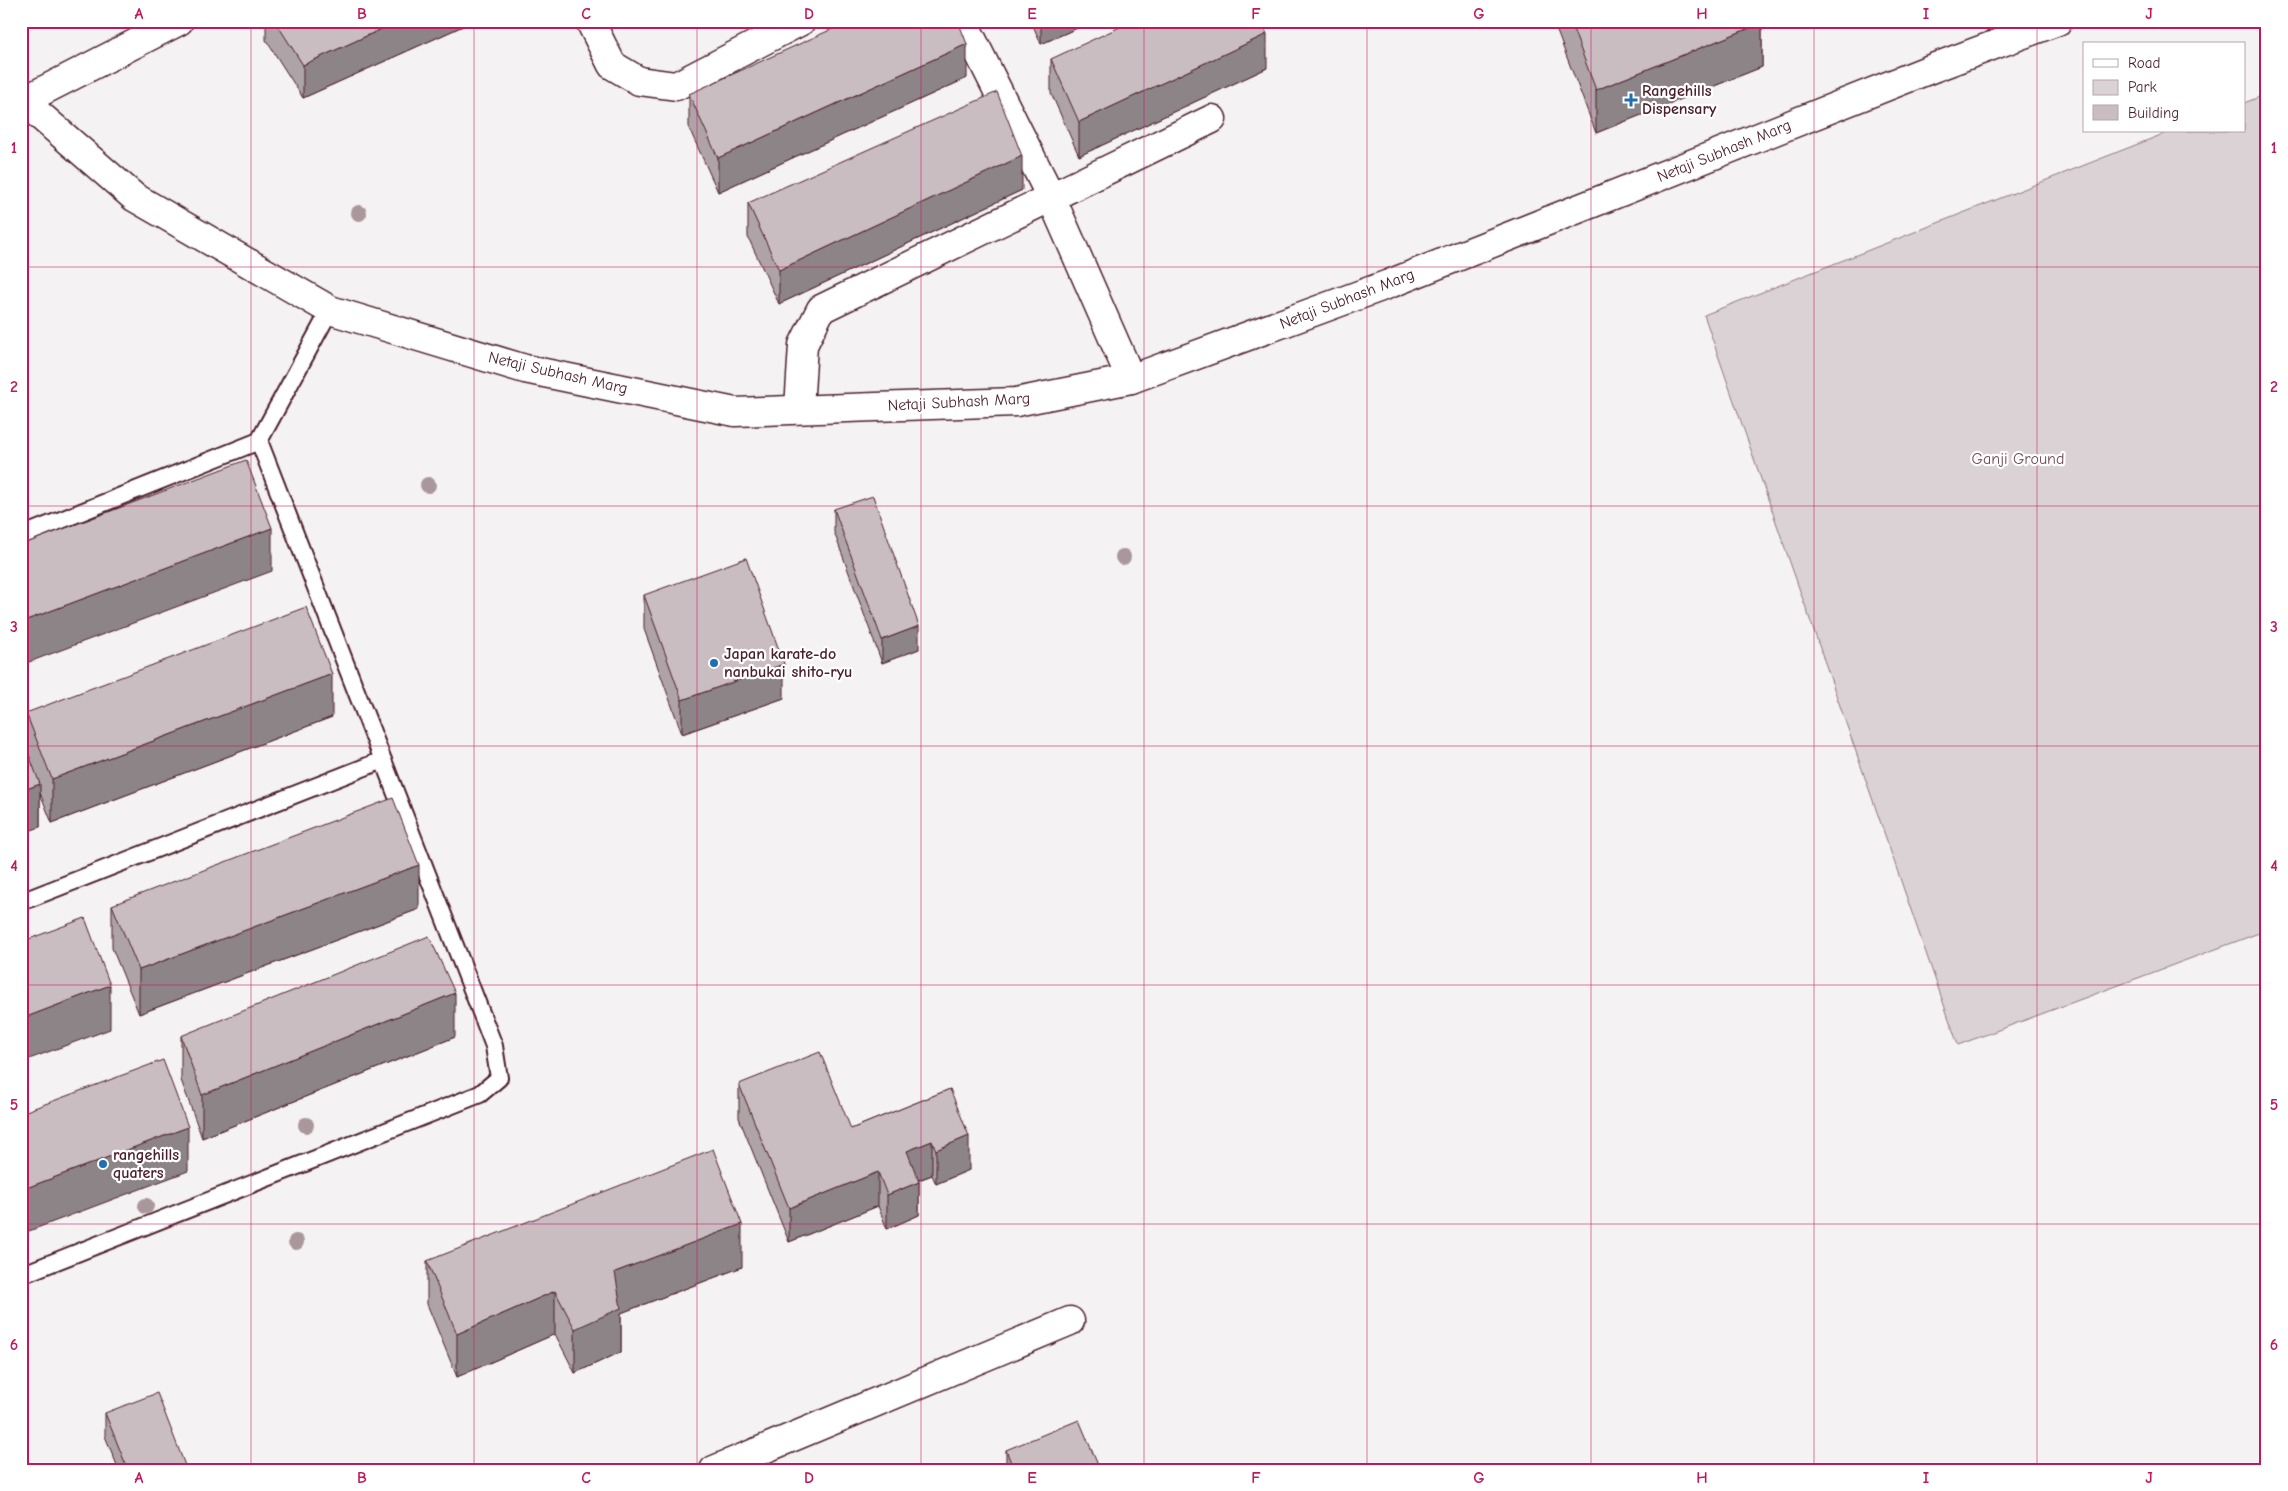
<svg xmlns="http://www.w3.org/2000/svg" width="2288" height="1491" viewBox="0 0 2288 1491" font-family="'Comic Neue',sans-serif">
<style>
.green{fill:#dbd2d5;stroke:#927880}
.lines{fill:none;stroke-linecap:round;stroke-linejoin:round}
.lane-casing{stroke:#4a1f2b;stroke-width:20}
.street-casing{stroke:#4a1f2b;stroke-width:31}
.secondary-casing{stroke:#4a1f2b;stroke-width:31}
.lane{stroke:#fff;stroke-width:16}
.street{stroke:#fff;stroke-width:28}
.secondary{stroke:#fff;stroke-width:28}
.tree{fill:#aa979c}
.wall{fill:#aea3a6;stroke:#4a1f2b}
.shaded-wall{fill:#8d8487;stroke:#4a1f2b}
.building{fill:#cabdc1;stroke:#4a1f2b}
.grid{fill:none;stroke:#c2185b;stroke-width:1;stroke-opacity:0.55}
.poi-dot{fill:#1f6fb2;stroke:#fff;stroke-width:2}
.labels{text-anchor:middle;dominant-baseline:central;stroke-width:4.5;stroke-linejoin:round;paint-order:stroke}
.poi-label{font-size:16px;font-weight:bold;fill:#4a1f2b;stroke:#fff;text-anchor:start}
.street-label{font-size:16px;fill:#4a1f2b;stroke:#fff}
.park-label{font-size:16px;fill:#6e4c56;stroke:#fff}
.neatline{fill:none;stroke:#c2185b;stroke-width:2}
.grid-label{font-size:16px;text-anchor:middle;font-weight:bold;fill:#c2185b}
</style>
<rect width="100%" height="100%" fill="#f4f2f2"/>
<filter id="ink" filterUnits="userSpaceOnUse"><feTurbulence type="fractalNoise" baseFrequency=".02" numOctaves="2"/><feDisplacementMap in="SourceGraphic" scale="10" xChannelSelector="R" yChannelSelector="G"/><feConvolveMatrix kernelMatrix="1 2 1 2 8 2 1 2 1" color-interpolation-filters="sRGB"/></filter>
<g filter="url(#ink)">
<!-- green -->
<path class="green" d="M 2267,94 L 2267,930 L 1958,1045 L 1704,315 L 2171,131 L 2244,131 L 2244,103 Z"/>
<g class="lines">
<!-- lane casing -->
<g class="lane-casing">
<path id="lane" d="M 21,536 L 259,441 L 330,310
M 21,902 L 383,760
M 21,1275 L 480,1094 L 499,1078 L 494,1046 L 259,441"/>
</g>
<!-- street casing -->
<g class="street-casing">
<path id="street" d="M 590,21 L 612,65 L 639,81 L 676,86 L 801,21
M 963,21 L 1051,197 L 1131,379
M 23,101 L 179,21
M 799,409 L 803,345 L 821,309 L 1212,119
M 714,1470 L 1070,1321"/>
</g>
<!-- secondary casing -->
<g class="secondary-casing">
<path id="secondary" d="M 21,99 L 134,197 L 330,310 L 525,369 L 735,412 L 1016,402 L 1131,379 L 1389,284 L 1933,68 L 2058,21"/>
</g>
<!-- lane -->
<use href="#lane" class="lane"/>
<!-- street -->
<use href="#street" class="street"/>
<!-- secondary -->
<use href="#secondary" class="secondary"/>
</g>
<!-- trees -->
<g class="tree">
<circle cx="359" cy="213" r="8"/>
<circle cx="428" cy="485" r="8"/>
<circle cx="1123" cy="557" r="8"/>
<circle cx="306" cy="1125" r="8"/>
<circle cx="146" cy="1206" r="8"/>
<circle cx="296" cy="1242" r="8"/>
</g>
<!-- wall -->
<path class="wall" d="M 266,21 L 474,21 L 303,98 L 266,40 Z
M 1031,21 L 1093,21 L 1041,44 Z
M 1553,21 L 1762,21 L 1762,67 L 1596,133 Z
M 1051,59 L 1267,68 L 1079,156 L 1051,93 Z
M 967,78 L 718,192 L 689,128 L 689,94 Z
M 1022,190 L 779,304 L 748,237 L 748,203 Z
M 834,509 L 919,649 L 882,663 L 834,532 Z
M 644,595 L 784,698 L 682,734 L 644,629 Z
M 26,713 L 332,717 L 52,823 L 40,793 L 40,827 L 26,746 Z
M 112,905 L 419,909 L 139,1014 L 112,948 Z
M 181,1036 L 455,1037 L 202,1138 L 181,1080 Z
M 739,1084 L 851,1129 L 950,1089 L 969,1170 L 936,1184 L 932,1175 L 919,1180 L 919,1215 L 887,1229 L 878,1206 L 789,1242 L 739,1118 Z
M 427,1261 L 742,1267 L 621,1313 L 621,1352 L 575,1373 L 555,1334 L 457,1377 L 427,1304 Z
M 105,1413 L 186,1470 L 119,1470 L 105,1436 Z
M 1006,1450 L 1100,1470 L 1006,1470 Z"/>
<!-- shaded-wall -->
<path class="shaded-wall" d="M 399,21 L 474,21 L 303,98 L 303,65 Z
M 1041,21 L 1093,21 L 1041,44 Z
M 1762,23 L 1762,67 L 1596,133 L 1596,90 Z
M 1267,34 L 1267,68 L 1079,156 L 1079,122 Z
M 967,44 L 967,78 L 718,192 L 718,158 Z
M 1022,156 L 1022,190 L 779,304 L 779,270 Z
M 272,528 L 272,571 L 21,665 L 21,622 Z
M 919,626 L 919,649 L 882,663 L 882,640 Z
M 784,664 L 784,698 L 682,734 L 682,700 Z
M 332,674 L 332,717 L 52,823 L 52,779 Z
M 40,784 L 40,827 L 21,834 L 21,791 Z
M 419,865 L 419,909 L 139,1014 L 139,970 Z
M 110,985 L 110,1029 L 21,1062 L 21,1019 Z
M 455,993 L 455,1037 L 202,1138 L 202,1095 Z
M 188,1127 L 188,1171 L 21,1234 L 21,1190 Z
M 969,1136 L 969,1170 L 936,1184 L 936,1150 Z
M 932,1141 L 932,1175 L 907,1184 L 907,1151 Z
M 878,1172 L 878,1206 L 789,1242 L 789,1208 Z
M 919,1182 L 919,1215 L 887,1229 L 887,1195 Z
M 742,1224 L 742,1267 L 621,1313 L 621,1352 L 575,1373 L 575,1329 L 615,1272 Z
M 555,1291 L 555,1334 L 457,1377 L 457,1334 Z"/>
<!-- building -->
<path class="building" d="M 275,21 L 399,21 L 303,65 Z
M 850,21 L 958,21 L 967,44 L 718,158 L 689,94 Z
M 1133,21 L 1261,21 L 1267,34 L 1079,122 L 1051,59 Z
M 1570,21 L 1762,21 L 1762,23 L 1596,90 Z
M 997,92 L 1022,156 L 779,270 L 748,203 Z
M 246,460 L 272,528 L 21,622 L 21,545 Z
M 873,496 L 919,626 L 882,640 L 834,509 Z
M 746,558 L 784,664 L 682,700 L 644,595 Z
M 306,607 L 332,674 L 52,779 L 26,713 Z
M 21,734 L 40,784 L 21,791 Z
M 393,798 L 419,865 L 139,970 L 112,905 Z
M 85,918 L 110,985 L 21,1019 L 21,942 Z
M 429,936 L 455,993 L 202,1095 L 181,1036 Z
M 820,1052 L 851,1129 L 950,1089 L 969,1136 L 936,1150 L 932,1141 L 907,1151 L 919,1182 L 887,1195 L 878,1172 L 789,1208 L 739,1084 Z
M 163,1060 L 188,1127 L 21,1190 L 21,1113 Z
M 713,1149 L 742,1224 L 615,1272 L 621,1308 L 575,1329 L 555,1291 L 457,1334 L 427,1261 Z
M 157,1393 L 186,1468 L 183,1470 L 128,1470 L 105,1413 Z
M 1079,1420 L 1100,1470 L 1014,1470 L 1006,1450 Z"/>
</g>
<!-- grid -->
<path class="grid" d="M 251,21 L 251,1470M 474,21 L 474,1470M 697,21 L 697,1470M 921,21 L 921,1470M 1144,21 L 1144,1470M 1367,21 L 1367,1470M 1591,21 L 1591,1470M 1814,21 L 1814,1470M 2037,21 L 2037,1470M 21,267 L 2267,267M 21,506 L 2267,506M 21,746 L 2267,746M 21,985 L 2267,985M 21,1224 L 2267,1224"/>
<!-- markers -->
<g class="poi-dot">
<path d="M1628.5 92.5h5v5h5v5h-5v5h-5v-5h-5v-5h5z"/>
<circle cx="714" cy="663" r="5"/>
<circle cx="103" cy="1164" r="5"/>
</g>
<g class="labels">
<!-- poi labels -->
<g class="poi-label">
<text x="1642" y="91">Rangehills<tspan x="1642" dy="18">Dispensary</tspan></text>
<text x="724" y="654">Japan karate-do<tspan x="724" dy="18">nanbukai shito-ryu</tspan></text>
<text x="113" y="1155">rangehills<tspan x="113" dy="18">quaters</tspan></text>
</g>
<!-- street labels -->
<g class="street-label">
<text transform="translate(1724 151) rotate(-22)">Netaji Subhash Marg</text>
<text transform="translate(1347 299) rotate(-21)">Netaji Subhash Marg</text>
<text transform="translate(558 373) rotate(13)">Netaji Subhash Marg</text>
<text transform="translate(959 402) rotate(-3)">Netaji Subhash Marg</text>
</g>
<!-- park labels -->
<g class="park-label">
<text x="2018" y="459">Ganji Ground</text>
</g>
</g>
<!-- margin -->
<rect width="2288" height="1491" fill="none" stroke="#fff" stroke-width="55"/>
<!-- legend -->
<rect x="2083" y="42" width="162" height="90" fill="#ffffff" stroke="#b7a5aa"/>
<rect x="2093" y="59" width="25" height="8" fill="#ffffff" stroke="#b7a5aa"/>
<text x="2128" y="68" font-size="15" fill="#4a1f2b">Road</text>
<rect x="2093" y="80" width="25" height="15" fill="#dbd2d5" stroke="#b7a5aa"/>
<text x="2128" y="92" font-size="15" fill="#4a1f2b">Park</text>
<rect x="2093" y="105" width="25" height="15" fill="#cabdc1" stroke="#b7a5aa"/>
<text x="2128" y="118" font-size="15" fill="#4a1f2b">Building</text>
<rect x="28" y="28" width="2232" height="1436" class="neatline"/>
<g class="grid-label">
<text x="139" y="19">A</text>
<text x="362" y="19">B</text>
<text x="586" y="19">C</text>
<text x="809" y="19">D</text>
<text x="1032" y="19">E</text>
<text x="1256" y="19">F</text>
<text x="1479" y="19">G</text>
<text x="1702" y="19">H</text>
<text x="1926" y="19">I</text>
<text x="2149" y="19">J</text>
<text x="14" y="153">1</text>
<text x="2274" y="153">1</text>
<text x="14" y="392">2</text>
<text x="2274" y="392">2</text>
<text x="14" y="632">3</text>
<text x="2274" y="632">3</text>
<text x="14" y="871">4</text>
<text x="2274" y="871">4</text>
<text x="14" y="1110">5</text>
<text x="2274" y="1110">5</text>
<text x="14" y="1350">6</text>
<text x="2274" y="1350">6</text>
<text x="139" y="1483">A</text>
<text x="362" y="1483">B</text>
<text x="586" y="1483">C</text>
<text x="809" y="1483">D</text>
<text x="1032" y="1483">E</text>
<text x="1256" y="1483">F</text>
<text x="1479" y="1483">G</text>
<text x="1702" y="1483">H</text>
<text x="1926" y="1483">I</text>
<text x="2149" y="1483">J</text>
</g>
</svg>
